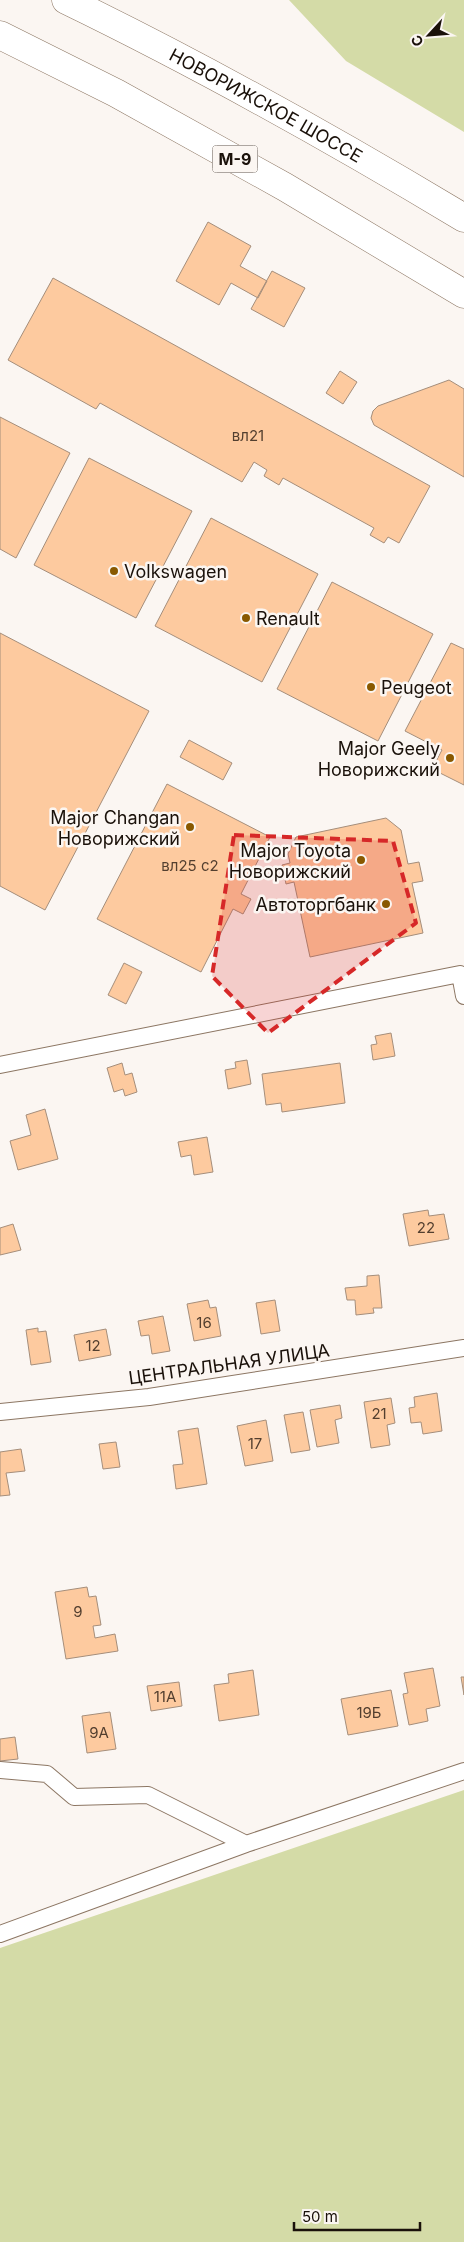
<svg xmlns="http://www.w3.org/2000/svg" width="464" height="2242" viewBox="0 0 464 2242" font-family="Inter,sans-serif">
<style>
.green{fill:#d4dba7}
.building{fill:#fdca9f;stroke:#a58e7b}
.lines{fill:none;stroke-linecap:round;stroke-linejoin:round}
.street-casing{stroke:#8c7663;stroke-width:18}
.highway-casing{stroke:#8c7663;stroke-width:29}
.street{stroke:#fff;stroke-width:16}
.highway{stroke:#fff;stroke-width:28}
.marked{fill:#d62828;fill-opacity:0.2;stroke:#d62828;stroke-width:4;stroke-dasharray:10 6;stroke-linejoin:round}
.poi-dot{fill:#895900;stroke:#fbf6f2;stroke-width:2}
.labels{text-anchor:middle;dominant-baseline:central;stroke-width:5;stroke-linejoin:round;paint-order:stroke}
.number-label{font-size:15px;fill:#533f2f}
.shield{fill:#fbf6f2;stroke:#5e5650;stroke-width:1}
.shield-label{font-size:16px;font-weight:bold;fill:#1a110a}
.street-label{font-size:18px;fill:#1a110a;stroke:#fbf6f2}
.poi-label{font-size:18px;fill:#1a110a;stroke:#fbf6f2;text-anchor:end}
</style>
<rect width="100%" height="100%" fill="#fbf6f2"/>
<!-- green -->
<path class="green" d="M 289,0 L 464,0 L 464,132 L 346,61 Z
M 464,1790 L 464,2242 L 0,2242 L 0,1948 Z"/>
<!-- building -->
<path class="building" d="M 208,222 L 251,246 L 240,266 L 267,281 L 258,298 L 231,283 L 219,305 L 176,281 Z
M 272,271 L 305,288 L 284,327 L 251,309 Z
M 53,278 L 430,486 L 399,543 L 388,537 L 384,543 L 370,535 L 374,528 L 283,478 L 279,485 L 264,476 L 267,470 L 254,462 L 242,482 L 100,403 L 96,409 L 8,360 Z
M 340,371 L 357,382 L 343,404 L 326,393 Z
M 449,380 L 464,389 L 464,477 L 374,425 L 371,418 L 373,411 L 378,406 Z
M 0,417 L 70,453 L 16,558 L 0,549 Z
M 89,458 L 192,511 L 136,618 L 34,565 Z
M 211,518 L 318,574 L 262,682 L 155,626 Z
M 332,582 L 433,634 L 378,741 L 277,689 Z
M 0,633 L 149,711 L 45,910 L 0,886 Z
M 451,643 L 464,649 L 464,785 L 432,769 L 442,750 L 405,731 Z
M 189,740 L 232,763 L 223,780 L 180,757 Z
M 167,784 L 270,837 L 241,894 L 251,899 L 243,914 L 233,909 L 201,972 L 97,919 Z
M 386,818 L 401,830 L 408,864 L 419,862 L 423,881 L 412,883 L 423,933 L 310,957 L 294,882 L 286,884 L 282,865 L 290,863 L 288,854 L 296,837 Z
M 124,963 L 142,972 L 126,1004 L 108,995 Z
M 391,1033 L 395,1056 L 373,1060 L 371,1045 L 377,1044 L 375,1036 Z
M 247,1060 L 251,1084 L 228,1089 L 225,1070 L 236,1068 L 235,1062 Z
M 122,1063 L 125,1075 L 132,1073 L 137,1092 L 125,1096 L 123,1089 L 114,1092 L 107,1068 Z
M 340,1063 L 345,1103 L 282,1112 L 281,1103 L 266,1105 L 262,1074 Z
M 45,1109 L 58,1159 L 18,1170 L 10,1141 L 31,1135 L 26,1115 Z
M 207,1137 L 213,1172 L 194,1175 L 191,1155 L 181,1157 L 178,1142 Z
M 428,1210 L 429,1216 L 444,1214 L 449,1239 L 409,1246 L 403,1214 Z
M 13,1224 L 21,1250 L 0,1255 L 0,1228 Z
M 379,1275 L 382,1308 L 373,1308 L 374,1313 L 356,1315 L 355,1300 L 347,1300 L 345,1288 L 367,1286 L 367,1276 Z
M 208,1300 L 210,1308 L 216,1307 L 221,1336 L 194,1341 L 187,1304 Z
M 275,1300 L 280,1331 L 261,1334 L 256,1303 Z
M 163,1316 L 170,1351 L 152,1354 L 149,1335 L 141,1336 L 138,1321 Z
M 38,1328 L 38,1332 L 46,1331 L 51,1362 L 31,1365 L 26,1330 Z
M 106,1329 L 111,1355 L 79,1361 L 74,1335 Z
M 437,1393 L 442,1431 L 423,1434 L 421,1422 L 411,1423 L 409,1408 L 415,1407 L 414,1397 Z
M 391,1398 L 395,1423 L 387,1425 L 390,1445 L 371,1448 L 364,1402 Z
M 340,1405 L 342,1418 L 335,1420 L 339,1443 L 317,1447 L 310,1410 Z
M 303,1412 L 310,1450 L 291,1453 L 284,1415 Z
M 266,1420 L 273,1461 L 245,1466 L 237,1426 Z
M 198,1428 L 207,1484 L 176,1489 L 173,1465 L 183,1464 L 178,1431 Z
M 116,1442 L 120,1467 L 103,1469 L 99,1444 Z
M 21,1449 L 25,1471 L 6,1473 L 10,1495 L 0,1496 L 0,1452 Z
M 87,1587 L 89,1597 L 96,1596 L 101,1625 L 93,1626 L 95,1638 L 115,1634 L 118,1651 L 66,1659 L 55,1592 Z
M 433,1668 L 440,1706 L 426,1709 L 428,1721 L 409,1725 L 403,1694 L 408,1693 L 404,1673 Z
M 253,1670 L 259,1715 L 219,1721 L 214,1685 L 229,1683 L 228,1674 Z
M 461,1677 L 464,1677 L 464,1695 Z
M 179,1682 L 182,1706 L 151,1711 L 147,1686 Z
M 391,1690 L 398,1726 L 348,1735 L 341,1699 Z
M 110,1712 L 116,1749 L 87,1753 L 82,1716 Z
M 15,1737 L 18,1759 L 0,1761 L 0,1739 Z"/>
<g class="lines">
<!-- street casing -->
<g class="street-casing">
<path id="street" d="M 0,1065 L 460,974 L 464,996
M 0,1412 L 149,1397 L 464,1348
M 0,1770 L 47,1774 L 74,1797 L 148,1795 L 246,1844
M 0,1934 L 246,1844 L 464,1771"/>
</g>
<!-- highway casing -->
<g class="highway-casing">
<g id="highway">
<path id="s1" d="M 66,0 C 202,66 334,140 464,218"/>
<path d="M 0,35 L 116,93 L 285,187 L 464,294"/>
</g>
</g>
<!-- street -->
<use href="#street" class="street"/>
<!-- highway -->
<use href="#highway" class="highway"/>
</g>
<!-- marked area -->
<path class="marked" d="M 234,835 L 393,841 L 416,923 L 268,1033 L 212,976 Z"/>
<!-- markers -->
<g class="poi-dot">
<circle cx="114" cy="571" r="5"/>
<circle cx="246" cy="618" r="5"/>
<circle cx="371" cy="687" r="5"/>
<circle cx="450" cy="758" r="5"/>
<circle cx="190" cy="827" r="5"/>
<circle cx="361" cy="860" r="5"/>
<circle cx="386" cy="904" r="5"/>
</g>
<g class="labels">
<!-- number labels -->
<g class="number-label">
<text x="248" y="435">вл21</text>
<text x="190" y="865">вл25 с2</text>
<text x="426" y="1227">22</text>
<text x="204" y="1322">16</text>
<text x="93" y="1345">12</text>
<text x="379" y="1413">21</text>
<text x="255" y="1443">17</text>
<text x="78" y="1611">9</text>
<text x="165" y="1696">11А</text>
<text x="369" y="1712">19Б</text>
<text x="99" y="1732">9А</text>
</g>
<!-- shield labels -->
<rect class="shield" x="212.5" y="145.5" width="45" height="27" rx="4"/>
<g class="shield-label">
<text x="235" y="159">М-9</text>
</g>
<!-- street labels -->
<g class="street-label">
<text stroke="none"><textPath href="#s1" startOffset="226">НОВОРИЖСКОЕ ШОССЕ</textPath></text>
<text transform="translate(229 1364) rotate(-8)">ЦЕНТРАЛЬНАЯ УЛИЦА</text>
</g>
<!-- poi labels -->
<g class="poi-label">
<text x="124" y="571" text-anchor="start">Volkswagen</text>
<text x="256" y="618" text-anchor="start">Renault</text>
<text x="381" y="687" text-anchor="start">Peugeot</text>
<text x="440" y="748">Major Geely<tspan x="440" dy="21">Новорижский</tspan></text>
<text x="180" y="817">Major Changan<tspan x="180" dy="21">Новорижский</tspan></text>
<text x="351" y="850">Major Toyota<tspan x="351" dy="21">Новорижский</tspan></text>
<text x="376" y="904">Автоторгбанк</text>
</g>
</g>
<!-- north arrow -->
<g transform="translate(429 35) rotate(244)" stroke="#fbf6f2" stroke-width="4" paint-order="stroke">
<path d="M0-4L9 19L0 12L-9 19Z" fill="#1a110a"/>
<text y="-8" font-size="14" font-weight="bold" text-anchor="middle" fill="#1a110a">С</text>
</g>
<!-- scale -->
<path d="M294 2222v8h126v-8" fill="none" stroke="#1a110a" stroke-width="2.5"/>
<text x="302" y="2222" font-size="15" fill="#1a110a" stroke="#fbf6f2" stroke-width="4" paint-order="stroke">50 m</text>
</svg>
